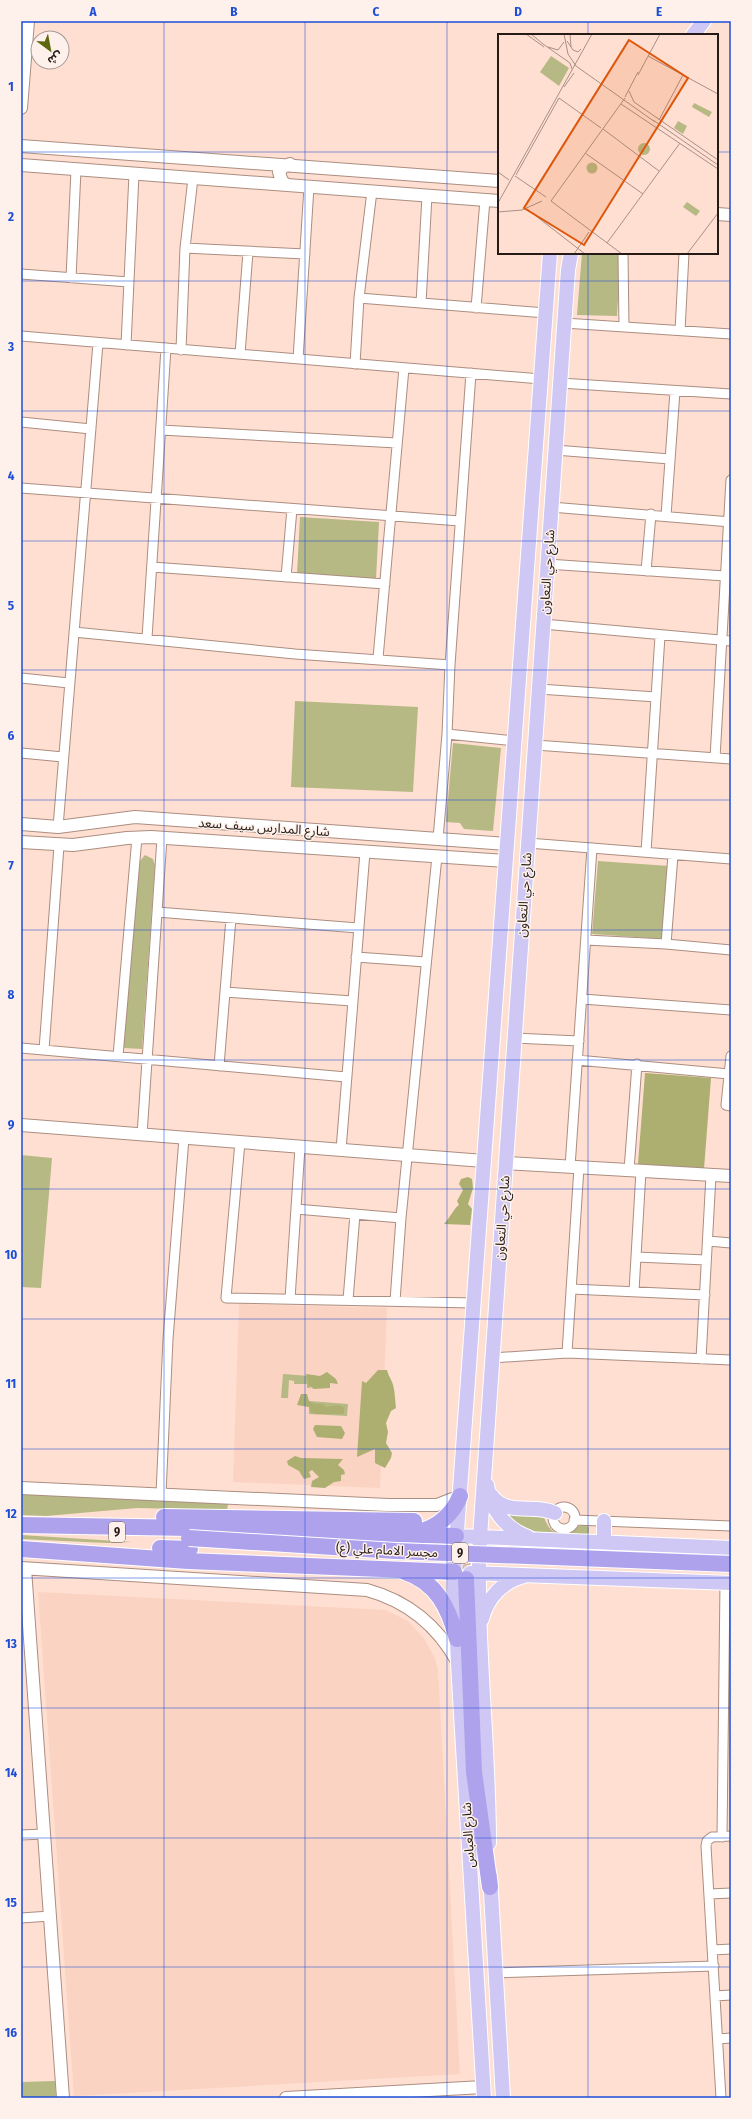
<svg xmlns="http://www.w3.org/2000/svg" width="752" height="2119" viewBox="0 0 752 2119" font-family="'Fira Sans Condensed','Noto Sans Arabic',sans-serif">
<style>
.built{fill:#fbd3c2}
.green{fill:#b6b984}
.forest{fill:#acaf70}
.lines{fill:none;stroke-linecap:round;stroke-linejoin:round}
.highway-tunnel{stroke:#d3b8ab;stroke-width:16;stroke-dasharray:16 8;stroke-linecap:butt}
.street-casing{stroke:#ab8e81;stroke-width:11}
.secondary-casing{stroke:#ab8e81;stroke-width:14}
.primary-casing{stroke:#fff;stroke-width:16}
.highway-casing{stroke:#fff;stroke-width:18}
.street{stroke:#fff;stroke-width:9}
.secondary{stroke:#fff;stroke-width:12}
.primary{stroke:#cfc7f4;stroke-width:14}
.highway{stroke:#afa2ed;stroke-width:16}
.highway-bridge-casing{stroke:#fff;stroke-width:18;stroke-linecap:butt}
.highway-bridge{stroke:#afa2ed;stroke-width:16}
.grid{fill:none;stroke:#1d4ed8;stroke-width:1;stroke-opacity:0.55}
.labels{text-anchor:middle;dominant-baseline:central;stroke-width:3;stroke-linejoin:round;paint-order:stroke}
.shield{fill:#fef1eb;stroke:#665a55;stroke-width:1}
.shield-label{font-size:12px;font-weight:bold;fill:#251a15}
.street-label{font-size:13px;fill:#251a15;stroke:#fef1eb}
.inset-road{fill:none;stroke:#a89086;stroke-width:1}
.view{fill:#de560c;fill-opacity:0.15;stroke:#de560c;stroke-width:2}
.inset-edge{fill:none;stroke:#251a15;stroke-width:2}
.neatline{fill:none;stroke:#1d4ed8;stroke-width:1.5}
.grid-label{font-size:13px;text-anchor:middle;font-weight:bold;fill:#1d4ed8}
</style>
<rect width="100%" height="100%" fill="#ffdfd1"/>
<!-- built -->
<path class="built" d="M 239,1304 L 387,1308 L 380,1488 L 233,1482 Z
M 38,1592 L 386,1610 L 408,1621 L 423,1637 L 435,1658 L 438,1671 L 460,2074 L 74,2096 Z"/>
<!-- green -->
<path class="green" d="M 582,253 L 621,253 L 617,316 L 577,315 Z
M 300,517 L 379,522 L 376,579 L 297,574 Z
M 295,701 L 418,707 L 413,792 L 291,787 Z
M 453,743 L 501,748 L 493,831 L 464,829 L 460,823 L 446,822 Z
M 145,855 L 153,859 L 155,865 L 142,1049 L 123,1048 L 134,868 Z
M 598,861 L 669,866 L 663,939 L 592,934 Z
M 21,1155 L 52,1158 L 41,1288 L 21,1287 Z
M 283,1374 L 309,1376 L 310,1388 L 307,1388 L 307,1384 L 294,1384 L 294,1381 L 289,1380 L 288,1398 L 281,1398 Z
M 309,1401 L 348,1404 L 347,1416 L 309,1414 Z
M 21,1494 L 228,1504 L 227,1510 L 137,1508 L 46,1516 L 21,1515 Z
M 507,1514 L 543,1514 C 547,1527 553,1537 568,1532 C 573,1530 577,1526 583,1525 L 589,1527 L 589,1533 C 583,1536 575,1535 568,1535 C 546,1534 522,1533 507,1514 Z
M 21,1535 L 132,1542 L 107,1543 L 21,1539 Z
M 55,2081 L 56,2098 L 21,2098 L 21,2082 Z"/>
<!-- forest -->
<path class="forest" d="M 645,1073 L 711,1078 L 704,1169 L 638,1164 Z
M 468,1177 L 472,1179 L 473,1188 L 468,1204 L 472,1209 L 470,1225 L 444,1224 C 449,1219 455,1207 459,1205 L 457,1201 L 463,1190 L 459,1184 L 461,1179 Z
M 378,1370 L 387,1370 C 388,1375 390,1377 392,1382 C 395,1389 395,1400 396,1408 L 391,1411 L 386,1423 L 388,1432 L 386,1443 L 392,1453 L 391,1458 L 385,1468 L 375,1463 L 375,1449 L 357,1457 L 362,1381 L 366,1383 Z
M 327,1372 L 336,1379 L 338,1384 L 330,1383 L 330,1388 L 314,1389 L 309,1386 L 306,1374 L 320,1376 Z
M 301,1394 L 307,1394 L 309,1401 L 315,1404 L 323,1404 L 326,1407 C 332,1406 339,1403 344,1408 L 344,1414 L 314,1414 L 311,1412 L 309,1407 L 297,1405 Z
M 315,1425 L 341,1426 L 345,1433 L 342,1439 L 317,1437 L 313,1429 Z
M 295,1456 L 301,1458 L 343,1459 L 338,1465 L 344,1470 L 345,1474 L 341,1475 L 341,1481 L 334,1482 L 325,1488 L 311,1487 L 312,1481 L 319,1477 L 312,1470 L 309,1472 L 311,1477 L 304,1479 L 299,1471 L 288,1465 L 287,1461 Z"/>
<g class="lines">
<!-- highway-tunnel -->
<path class="highway-tunnel" d="M 451,1544 L 461,1560 L 466,1579"/>
<!-- street casing -->
<g class="street-casing">
<path id="street" d="M 185,248 L 305,254
M 623,253 L 624,327
M 21,274 L 129,282
M 71,278 L 76,170
M 359,298 L 546,313
M 421,303 L 427,196
M 476,308 L 485,200
M 564,323 L 731,334
M 680,331 L 684,253
M 21,336 L 541,379
M 126,345 L 134,174
M 181,350 L 185,248 L 193,178
M 240,354 L 248,252
M 298,359 L 309,187
M 355,364 L 359,298 L 372,191
M 471,373 L 450,665 L 447,734 L 515,741
M 560,383 L 731,394
M 21,422 L 91,429
M 161,430 L 397,443
M 555,450 L 670,459
M 21,488 L 460,521
M 551,507 L 731,522
M 666,516 L 675,391
M 547,564 L 725,576
M 152,567 L 385,584
M 646,571 L 651,514
M 286,577 L 292,509
M 543,624 L 731,641
M 74,632 L 295,654 L 450,665
M 147,638 L 166,348
M 378,658 L 404,368
M 21,678 L 69,683
M 539,689 L 656,697
M 535,745 L 731,759
M 21,753 L 63,757
M 715,758 L 731,480
M 58,827 L 98,343
M 438,839 L 447,734
M 528,843 L 731,859
M 646,852 L 660,636
M 157,912 L 358,928
M 586,940 L 666,944 L 731,950
M 666,944 L 673,855
M 356,957 L 426,962
M 225,992 L 352,1001
M 582,999 L 731,1010
M 514,1038 L 579,1041
M 21,1048 L 346,1077
M 44,1050 L 59,846
M 118,1056 L 137,837
M 731,1056 L 726,1105 L 731,1106
M 577,1060 L 729,1074
M 219,1066 L 231,918
M 142,1135 L 162,838
M 240,1142 L 226,1298 L 474,1303
M 341,1150 L 365,852
M 570,1167 L 592,848
M 629,1170 L 637,1064
M 296,1209 L 401,1218
M 708,1241 L 731,1243
M 636,1257 L 706,1260
M 571,1289 L 705,1295
M 634,1291 L 641,1171
M 290,1299 L 300,1147
M 348,1300 L 355,1214
M 395,1301 L 401,1218 L 437,856
M 567,1353 L 579,1167
M 492,1358 L 567,1353 L 731,1360
M 701,1359 L 711,1175
M 161,1494 L 168,1339 L 184,1138
M553 1518a11 11 0 1 1 22 0a11 11 0 1 1-22 0Z
M 574,1520 L 731,1526
M 21,1835 L 44,1834
M 722,1837 L 725,1583
M 709,1894 L 731,1893
M 21,1918 L 50,1916
M 713,1950 L 731,1949
M 495,1973 L 714,1966
M 715,1996 L 731,1995
M 718,2039 L 731,2038
M 721,2098 L 706,1846 L 707,1841 L 712,1837 L 731,1836"/>
</g>
<!-- secondary casing -->
<g class="secondary-casing">
<path id="secondary" d="M 21,108 L 28,21
M 21,146 L 499,181
M 21,165 L 499,201
M 288,185 L 282,182 L 279,172 L 283,167 L 290,164
M 717,214 L 731,215
M 21,824 L 58,827 L 135,817 L 507,844
M 21,842 L 73,845 L 127,838 L 151,837 L 506,861
M 21,1125 L 484,1161
M 506,1163 L 731,1176
M 21,1488 L 388,1505 L 437,1505 L 460,1496
M 21,1568 L 367,1590 C 407,1601 438,1626 458,1663
M 25,1569 L 63,2098
M 286,2098 L 483,2087"/>
</g>
<!-- primary casing -->
<g class="primary-casing">
<path id="primary" d="M 693,35 L 704,21
M 487,1485 C 490,1509 506,1529 528,1537
M 491,1495 C 506,1517 534,1503 555,1513
M 604,1521 L 604,1542
M 456,1536 L 731,1548
M 470,1573 L 731,1583
M 482,1619 C 487,1598 503,1581 524,1576
M 489,1843 C 489,1741 475,1639 480,1537 L 568,270 L 571,253
M 490,1876 L 503,2098
M 484,2098 L 458,1663 L 454,1572 L 550,253"/>
</g>
<!-- highway casing -->
<g class="highway-casing">
<path id="highway" d="M 164,1517 L 414,1521
M 21,1525 L 190,1528 L 456,1536
M 419,1532 C 438,1527 453,1514 460,1496
M 160,1548 L 190,1549
M 21,1549 L 188,1561 L 454,1572
M 405,1572 C 437,1582 449,1609 457,1639
M 466,1579 L 474,1772 L 490,1887"/>
</g>
<!-- street -->
<use href="#street" class="street"/>
<!-- secondary -->
<use href="#secondary" class="secondary"/>
<!-- primary -->
<use href="#primary" class="primary"/>
<!-- highway -->
<use href="#highway" class="highway"/>
<!-- highway-bridge casing -->
<g class="highway-bridge-casing">
<path id="highway-bridge" d="M 189,1538 L 396,1551 L 731,1564"/>
</g>
<!-- highway-bridge -->
<use href="#highway-bridge" class="highway-bridge"/>
</g>
<!-- grid -->
<path class="grid" d="M 164,21 L 164,2098M 305,21 L 305,2098M 447,21 L 447,2098M 588,21 L 588,35M 21,152 L 499,152M 717,152 L 731,152M 588,253 L 588,2098M 21,281 L 731,281M 21,411 L 731,411M 21,541 L 731,541M 21,670 L 731,670M 21,800 L 731,800M 21,930 L 731,930M 21,1060 L 731,1060M 21,1189 L 731,1189M 21,1319 L 731,1319M 21,1449 L 731,1449M 21,1578 L 731,1578M 21,1708 L 731,1708M 21,1838 L 731,1838M 21,1967 L 731,1967"/>
<g class="labels">
<!-- shield labels -->
<g class="shield">
<rect x="109" y="1522" width="16" height="20" rx="3"/>
<rect x="452" y="1543" width="16" height="20" rx="3"/>
</g>
<g class="shield-label">
<text x="117" y="1532">9</text>
<text x="460" y="1553">9</text>
</g>
<!-- street labels -->
<g class="street-label">
<text transform="translate(547 572) rotate(-86)">شارع حي التعاون</text>
<text transform="translate(264 827) rotate(4)">شارع المدارس سيف سعد</text>
<text transform="translate(524 895) rotate(-86)">شارع حي التعاون</text>
<text transform="translate(502 1218) rotate(-86)">شارع حي التعاون</text>
<text transform="translate(387 1550) rotate(3)">مجسر الامام علي (ع)</text>
<text transform="translate(468 1835) rotate(-93)">شارع العباس</text>
</g>
</g>
<!-- overview -->
<g transform="translate(498 34)">
<rect width="220" height="220" fill="#ffdfd1"/>
<path d="M 53,22 L 71,34 L 61,52 L 42,38 ZM 196,69 L 214,78 L 211,83 L 194,73 ZM 180,87 L 189,92 L 185,100 L 176,94 ZM140 115a6 6 0 1 1 12 0a6 6 0 1 1-12 0ZM88.5 134a5.5 5.5 0 1 1 11 0a5.5 5.5 0 1 1-11 0ZM 189,168 L 202,177 L 198,182 L 185,173 Z" fill="#b6b984"/>
<path class="inset-road" d="M 28,0 L 46,13M 33,0 L 45,10M 66,0 L 70,20 L 78,32 L 157,88M 72,0 L 73,13M 69,7 L 75,16 L 80,18 L 83,15M 45,10 L 72,29 L 74,35M 50,13 L 60,16 L 66,8M 150,22 L 220,60M 140,41 L 162,0M 66,53 L 76,39M 131,57 L 136,68 L 220,126M 127,63 L 140,38M 61,64 L 103,94M 123,70 L 220,135M 155,86 L 220,131M 161,86 L 185,41M 105,95 L 161,137M 87,119 L 145,160M 0,138 L 11,146M 18,141 L 61,64M 17,142 L 48,163M 0,169 L 94,0M 29,175 L 87,220M 0,178 L 24,176 L 44,167M 109,209 L 182,109M 76,220 L 91,198M 124,220 L 53,167 L 127,64M 189,220 L 220,179"/>
<path class="view" d="M 131,6 L 190,44 L 86,211 L 26,174 Z"/>
<rect width="220" height="220" class="inset-edge"/>
</g>
<!-- border -->
<rect width="752" height="2119" fill="none" stroke="#fef1eb" stroke-width="44"/>
<!-- north arrow -->
<g transform="translate(50 50) rotate(148)"><circle r="19" fill="#fef1eb" stroke="#a79b95"/>
<path d="M0-3L7 15L0 10L-7 15Z" fill="#5d680d"/>
<text y="-6" font-size="11" font-weight="bold" text-anchor="middle" fill="#251a15">ش</text>
</g>
<rect x="22" y="22" width="708" height="2075" class="neatline"/>
<g class="grid-label">
<text x="93" y="16">A</text>
<text x="234" y="16">B</text>
<text x="376" y="16">C</text>
<text x="518" y="16">D</text>
<text x="659" y="16">E</text>
<text x="11" y="91">1</text>
<text x="11" y="221">2</text>
<text x="11" y="351">3</text>
<text x="11" y="480">4</text>
<text x="11" y="610">5</text>
<text x="11" y="740">6</text>
<text x="11" y="870">7</text>
<text x="11" y="999">8</text>
<text x="11" y="1129">9</text>
<text x="11" y="1259">10</text>
<text x="11" y="1388">11</text>
<text x="11" y="1518">12</text>
<text x="11" y="1648">13</text>
<text x="11" y="1777">14</text>
<text x="11" y="1907">15</text>
<text x="11" y="2037">16</text>
</g>
</svg>
